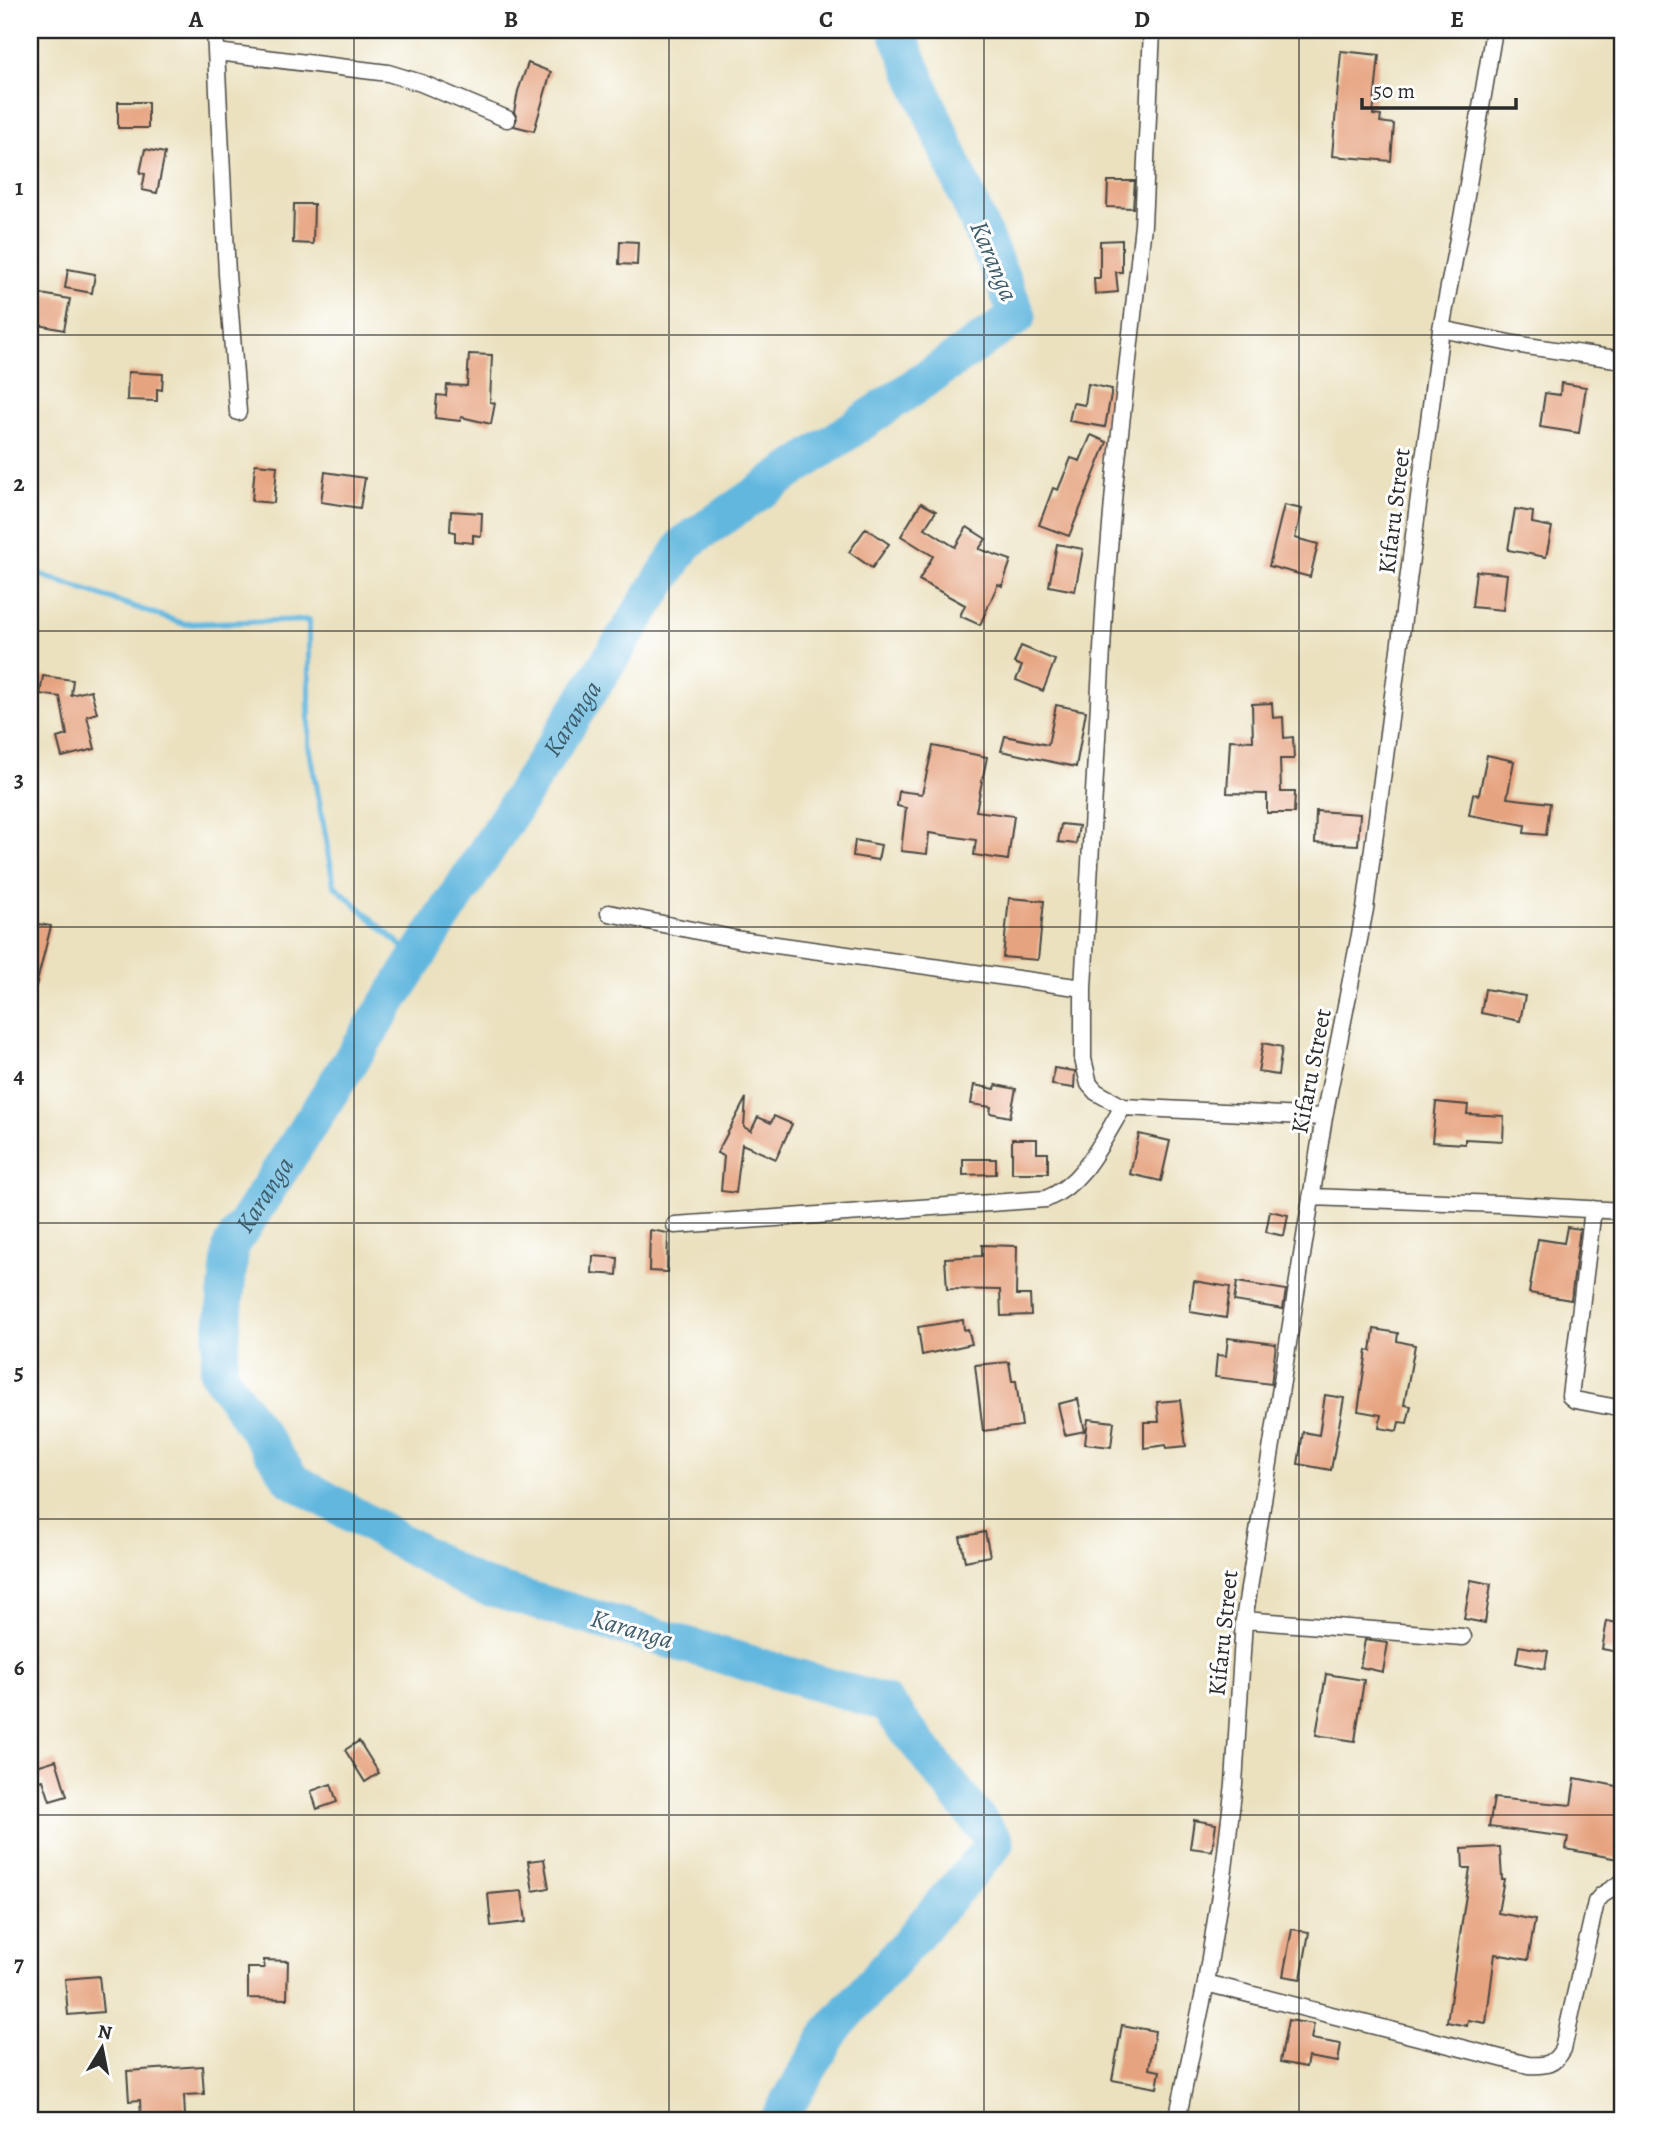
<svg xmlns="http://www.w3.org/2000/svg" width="1653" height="2150" viewBox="0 0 1653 2150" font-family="Alegreya,serif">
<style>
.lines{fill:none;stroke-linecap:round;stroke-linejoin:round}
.stream{stroke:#62b7df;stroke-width:6}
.river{stroke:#62b7df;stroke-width:37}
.building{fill:#e6a37f}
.street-casing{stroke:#484641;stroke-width:19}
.street{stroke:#fff;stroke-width:16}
.grid{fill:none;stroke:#2b2b2b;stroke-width:2;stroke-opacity:0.55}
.labels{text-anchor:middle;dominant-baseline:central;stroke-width:6;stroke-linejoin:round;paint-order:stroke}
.street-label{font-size:24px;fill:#2b2b2b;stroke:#fff}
.water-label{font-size:26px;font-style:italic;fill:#3e5c6a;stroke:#fff}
.neatline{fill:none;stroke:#2b2b2b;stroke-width:2.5}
.grid-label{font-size:23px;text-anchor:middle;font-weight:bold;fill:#2b2b2b}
</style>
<rect width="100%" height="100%" fill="#fff"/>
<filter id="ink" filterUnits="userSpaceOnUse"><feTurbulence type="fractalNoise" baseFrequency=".0143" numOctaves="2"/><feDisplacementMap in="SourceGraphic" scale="14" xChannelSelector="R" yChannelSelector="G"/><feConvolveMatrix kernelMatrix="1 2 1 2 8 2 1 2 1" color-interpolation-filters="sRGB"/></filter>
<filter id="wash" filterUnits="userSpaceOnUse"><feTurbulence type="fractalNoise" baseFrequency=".00686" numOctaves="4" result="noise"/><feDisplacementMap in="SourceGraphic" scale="28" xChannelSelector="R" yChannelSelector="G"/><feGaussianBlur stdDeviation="1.57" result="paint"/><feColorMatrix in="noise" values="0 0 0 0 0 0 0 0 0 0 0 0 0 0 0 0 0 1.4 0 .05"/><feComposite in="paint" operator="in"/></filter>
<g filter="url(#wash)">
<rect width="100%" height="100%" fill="#ebe1bf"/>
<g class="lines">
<!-- stream -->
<path class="stream" d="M 30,571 L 184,624 L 309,620 L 309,745 L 334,885 L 416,959"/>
<!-- river -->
<path class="river" id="s1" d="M 778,2120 L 832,2030 L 996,1843 L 886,1703 L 476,1584 L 292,1480 L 218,1373 L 231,1246 L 685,543 L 1018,316 L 896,30"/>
</g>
<g id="blocks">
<!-- building -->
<path class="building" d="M 1341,51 L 1379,55 L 1373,115 L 1381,116 L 1380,122 L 1394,124 L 1391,161 L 1332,156 Z
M 528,63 L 551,72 L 534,131 L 514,126 L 517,118 L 514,112 L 518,91 Z
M 118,102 L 148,102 L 148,128 L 118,128 Z
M 145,149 L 165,153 L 157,193 L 142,190 L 145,174 L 140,173 Z
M 1108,181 L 1135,181 L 1133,208 L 1107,207 Z
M 294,204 L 314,204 L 313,244 L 293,243 Z
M 1122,240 L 1122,272 L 1116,272 L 1118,292 L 1095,294 L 1094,278 L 1100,278 L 1100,241 Z
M 620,241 L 638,242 L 637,265 L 619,264 Z
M 68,269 L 95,274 L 92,293 L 65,288 Z
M 30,292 L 70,299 L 64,330 L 34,324 L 37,312 L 30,311 Z
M 469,354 L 492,355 L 490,402 L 495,403 L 491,424 L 461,417 L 460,421 L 435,418 L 437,395 L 446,396 L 447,385 L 467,386 Z
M 128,372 L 163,374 L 162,390 L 157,389 L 157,401 L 127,400 Z
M 1561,383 L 1586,387 L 1579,433 L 1540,427 L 1545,393 L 1560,395 Z
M 1088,384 L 1112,389 L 1105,427 L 1069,421 L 1073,403 L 1085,405 Z
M 1091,435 L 1107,442 L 1069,536 L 1039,525 L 1053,488 L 1058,490 L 1071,458 L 1080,461 Z
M 255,464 L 277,466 L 274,503 L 252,501 Z
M 325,472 L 365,478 L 360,508 L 321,502 Z
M 921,503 L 936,511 L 925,528 L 955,547 L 967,527 L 986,539 L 979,549 L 1011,560 L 1002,586 L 998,584 L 980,625 L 960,616 L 965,605 L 919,580 L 933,556 L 901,536 Z
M 1284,505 L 1302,509 L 1295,538 L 1318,544 L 1310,577 L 1269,566 Z
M 1515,509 L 1533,512 L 1532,523 L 1552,527 L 1546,557 L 1508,550 Z
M 451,511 L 482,513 L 481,536 L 473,535 L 473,543 L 455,541 L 455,532 L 450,531 Z
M 866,528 L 889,544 L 872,568 L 849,552 Z
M 1057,544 L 1083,549 L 1075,591 L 1049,586 Z
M 1476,571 L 1507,574 L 1503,610 L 1472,607 Z
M 1021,646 L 1055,660 L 1043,691 L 1016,680 L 1022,666 L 1014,663 Z
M 43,676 L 73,680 L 71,695 L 91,690 L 97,713 L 87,716 L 95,749 L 62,757 L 57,738 L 67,735 L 60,697 L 40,694 Z
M 1272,703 L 1273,718 L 1283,717 L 1284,738 L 1293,737 L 1294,759 L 1280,759 L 1281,792 L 1295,792 L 1294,813 L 1267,813 L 1267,794 L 1227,793 L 1230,740 L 1253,741 L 1252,704 Z
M 1056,705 L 1086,711 L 1076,767 L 1001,751 L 1005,736 L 1048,745 Z
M 933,746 L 987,757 L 976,811 L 1014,816 L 1008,860 L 974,855 L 976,840 L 929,833 L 927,854 L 901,851 L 906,808 L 897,806 L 899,791 L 922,794 Z
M 1487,755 L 1514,761 L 1507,798 L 1550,803 L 1546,835 L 1524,833 L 1525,825 L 1469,815 L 1473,794 L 1479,795 Z
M 1316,811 L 1360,814 L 1358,845 L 1315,843 Z
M 1061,824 L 1079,826 L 1076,844 L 1058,842 Z
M 855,840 L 881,845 L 878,860 L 853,856 Z
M 1009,898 L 1044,901 L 1038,960 L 1003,957 Z
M 32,923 L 51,926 L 36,986 L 30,986 L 30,940 Z
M 1485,989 L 1525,996 L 1520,1021 L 1481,1013 Z
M 1263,1043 L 1282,1047 L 1278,1075 L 1258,1072 Z
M 1054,1068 L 1075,1071 L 1074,1088 L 1052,1085 Z
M 974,1085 L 995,1089 L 996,1085 L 1016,1089 L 1010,1117 L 990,1113 L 991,1107 L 971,1104 Z
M 746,1098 L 744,1127 L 751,1131 L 758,1117 L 771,1123 L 774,1116 L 792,1124 L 776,1159 L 742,1144 L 736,1193 L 721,1191 L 724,1156 L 717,1153 Z
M 1436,1102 L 1468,1105 L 1467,1114 L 1504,1116 L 1503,1141 L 1465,1139 L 1465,1144 L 1432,1142 Z
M 1139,1134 L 1170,1141 L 1161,1181 L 1130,1174 Z
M 1012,1139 L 1037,1139 L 1037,1153 L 1048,1153 L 1048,1173 L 1012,1173 Z
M 963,1159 L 996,1159 L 996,1174 L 963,1175 Z
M 1270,1211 L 1288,1215 L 1284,1236 L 1266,1232 Z
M 1567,1227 L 1580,1229 L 1571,1300 L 1529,1293 L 1538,1239 L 1564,1243 Z
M 650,1230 L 668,1233 L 667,1272 L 649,1271 Z
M 982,1245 L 1017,1246 L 1016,1295 L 1030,1295 L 1031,1315 L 1001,1316 L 1000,1290 L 947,1289 L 945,1258 L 982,1256 Z
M 593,1256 L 618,1258 L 617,1275 L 592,1273 Z
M 1194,1281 L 1230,1287 L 1226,1318 L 1190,1312 Z
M 1237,1282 L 1286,1290 L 1283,1309 L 1234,1301 Z
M 963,1320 L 964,1330 L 968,1329 L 972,1344 L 922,1355 L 918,1327 Z
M 1374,1329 L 1398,1333 L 1397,1341 L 1415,1345 L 1404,1405 L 1411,1406 L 1407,1423 L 1399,1422 L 1397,1431 L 1379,1428 L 1381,1415 L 1358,1411 L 1367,1350 L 1371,1351 Z
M 1228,1338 L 1276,1344 L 1271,1384 L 1215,1377 L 1217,1355 L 1226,1356 Z
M 1009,1362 L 1012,1381 L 1016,1381 L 1022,1426 L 983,1431 L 975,1365 Z
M 1325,1395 L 1344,1398 L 1331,1470 L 1298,1464 L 1303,1432 L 1319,1435 Z
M 1078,1399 L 1085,1431 L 1065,1435 L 1058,1404 Z
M 1180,1400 L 1186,1446 L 1167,1448 L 1166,1445 L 1144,1448 L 1144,1422 L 1159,1422 L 1157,1402 Z
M 1088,1419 L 1114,1422 L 1111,1447 L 1085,1444 Z
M 985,1532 L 990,1556 L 965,1561 L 960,1537 Z
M 1471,1580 L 1491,1584 L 1485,1623 L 1464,1619 Z
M 1607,1621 L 1623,1624 L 1623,1653 L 1602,1649 Z
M 1365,1640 L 1388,1643 L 1383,1672 L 1360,1667 Z
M 1519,1646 L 1548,1651 L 1545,1669 L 1516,1663 Z
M 1326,1674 L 1364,1680 L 1355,1741 L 1316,1735 Z
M 359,1741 L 379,1773 L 365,1782 L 345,1750 Z
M 56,1760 L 67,1796 L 50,1801 L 43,1780 L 30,1784 L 30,1768 Z
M 1575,1778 L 1622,1787 L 1617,1819 L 1619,1819 L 1618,1825 L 1623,1826 L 1623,1860 L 1566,1849 L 1568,1837 L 1489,1827 L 1494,1798 L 1571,1805 Z
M 331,1784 L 337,1802 L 317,1809 L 311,1791 Z
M 1194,1820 L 1216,1824 L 1212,1851 L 1190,1848 Z
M 1500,1847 L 1502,1879 L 1504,1879 L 1498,1913 L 1535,1920 L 1528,1960 L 1495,1954 L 1486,2023 L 1468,2020 L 1467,2026 L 1447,2022 L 1470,1868 L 1463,1868 L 1462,1849 Z
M 544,1859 L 549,1888 L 533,1891 L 528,1861 Z
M 522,1891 L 526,1922 L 491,1926 L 488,1894 Z
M 1292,1929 L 1309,1932 L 1301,1979 L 1283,1976 Z
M 264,1960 L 288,1961 L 287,1999 L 248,1998 L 248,1968 L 264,1968 Z
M 99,1976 L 103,2012 L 68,2015 L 65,1979 Z
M 1288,2020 L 1314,2024 L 1311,2039 L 1341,2044 L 1338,2062 L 1308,2057 L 1306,2067 L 1280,2062 Z
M 1122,2025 L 1155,2031 L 1149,2069 L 1160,2071 L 1157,2088 L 1112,2080 Z
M 202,2066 L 204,2094 L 184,2095 L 185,2116 L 141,2119 L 140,2100 L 129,2101 L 127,2071 Z"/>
</g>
</g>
<g filter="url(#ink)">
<use href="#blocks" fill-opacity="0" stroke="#484641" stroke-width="2"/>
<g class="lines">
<!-- street casing -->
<g class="street-casing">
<path id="street" d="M 215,30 L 227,274 L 238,412
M 1152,30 L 1143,225 L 1115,478 L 1105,596 L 1083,988 L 1083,1059 L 1089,1084 L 1096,1092 L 1123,1107 L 1324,1117
M 217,52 L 388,73 L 421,83 L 507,119
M 1441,329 L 1514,344 L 1623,360
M 609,913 L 741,940 L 1083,988
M 1311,1197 L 1499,1204 L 1623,1211
M 1593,1209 L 1570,1396 L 1575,1400 L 1623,1409
M 675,1225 L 1046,1199 C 1085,1183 1102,1140 1123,1107
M 1244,1620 L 1463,1637
M 1206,1983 L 1528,2065 C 1546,2066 1554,2065 1563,2049 L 1596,1902 L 1602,1895 L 1623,1882
M 1177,2120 L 1206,1983 L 1224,1869 L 1234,1784 L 1244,1620 L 1324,1117 L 1365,909 L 1441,329 L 1465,202 L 1494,30"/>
</g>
<!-- street -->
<use href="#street" class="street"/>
</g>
</g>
<!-- grid -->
<path class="grid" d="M 354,30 L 354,2120M 669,30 L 669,2120M 984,30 L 984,2120M 1299,30 L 1299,2120M 30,335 L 1623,335M 30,631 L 1623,631M 30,927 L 1623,927M 30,1223 L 1623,1223M 30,1519 L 1623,1519M 30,1815 L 1623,1815"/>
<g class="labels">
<!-- street labels -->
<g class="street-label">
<text transform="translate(1394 511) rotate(-83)">Kifaru Street</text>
<text transform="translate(1311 1071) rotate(-79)">Kifaru Street</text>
<text transform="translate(1223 1633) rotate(-84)">Kifaru Street</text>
</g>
<!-- water labels -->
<g class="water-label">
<text transform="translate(994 261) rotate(67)">Karanga</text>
<text stroke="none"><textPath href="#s1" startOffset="2056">Karanga</textPath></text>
<text stroke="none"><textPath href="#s1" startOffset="1489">Karanga</textPath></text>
<text transform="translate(632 1629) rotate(16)">Karanga</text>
</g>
</g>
<!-- margin -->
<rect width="1653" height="2150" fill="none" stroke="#fff" stroke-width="77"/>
<!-- north arrow -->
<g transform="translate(102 2048) rotate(10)" stroke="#ffffff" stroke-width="5" paint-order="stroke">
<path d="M0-5L12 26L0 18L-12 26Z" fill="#2b2b2b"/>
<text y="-10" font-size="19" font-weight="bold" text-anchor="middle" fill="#2b2b2b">N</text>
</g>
<!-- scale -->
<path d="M1362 98v10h154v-10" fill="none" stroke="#2b2b2b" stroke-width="3.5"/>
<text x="1373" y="98" font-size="21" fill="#2b2b2b" stroke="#ffffff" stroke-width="5" paint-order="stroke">50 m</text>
<rect x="38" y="38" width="1576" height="2074" class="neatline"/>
<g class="grid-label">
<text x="196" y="27">A</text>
<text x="511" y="27">B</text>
<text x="826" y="27">C</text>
<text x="1142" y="27">D</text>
<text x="1457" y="27">E</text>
<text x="19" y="195">1</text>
<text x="19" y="491">2</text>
<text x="19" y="787">3</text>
<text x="19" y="1083">4</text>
<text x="19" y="1379">5</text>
<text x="19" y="1675">6</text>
<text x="19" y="1971">7</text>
</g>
</svg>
